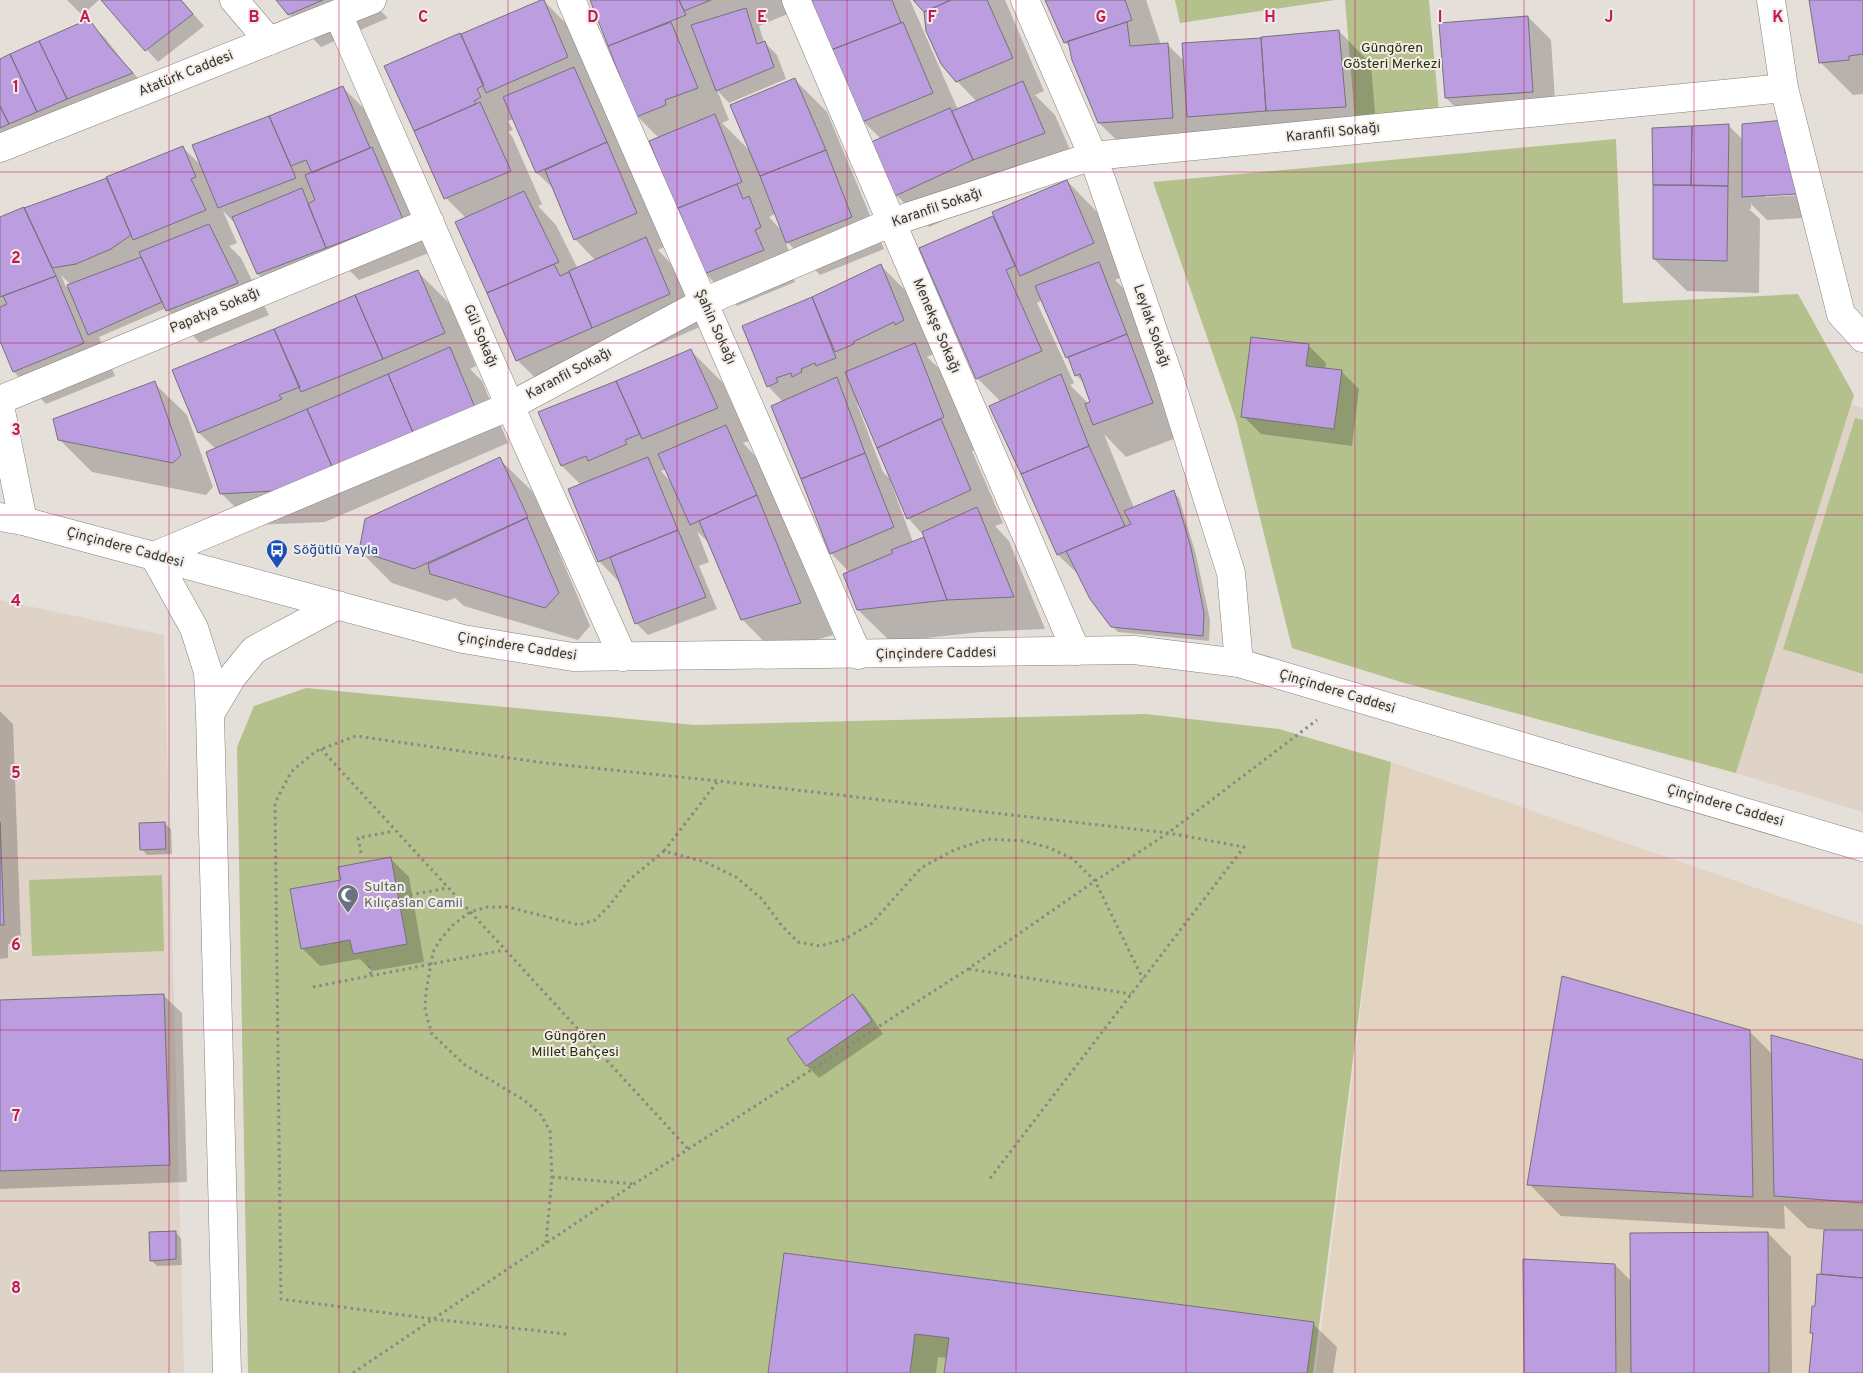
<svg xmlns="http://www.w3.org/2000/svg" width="1863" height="1373" viewBox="0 0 1863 1373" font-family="Overpass,sans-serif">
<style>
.industrial{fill:#e2d4c1}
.built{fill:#dfd3c7}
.green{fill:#b4c18c}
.shadow{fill:#0003;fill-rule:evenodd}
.building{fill:#bb9de0;stroke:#757279}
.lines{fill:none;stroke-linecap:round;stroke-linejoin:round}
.minor-casing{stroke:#86807b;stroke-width:29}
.tertiary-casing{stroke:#86807b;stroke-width:29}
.secondary-casing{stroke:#86807b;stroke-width:29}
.path{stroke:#8b8783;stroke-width:3;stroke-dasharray:2.5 4;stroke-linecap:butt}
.minor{stroke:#fff;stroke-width:28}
.tertiary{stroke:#fff;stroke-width:28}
.secondary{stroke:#fff;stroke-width:28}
.grid{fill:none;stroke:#c2185b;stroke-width:1;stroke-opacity:0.55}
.labels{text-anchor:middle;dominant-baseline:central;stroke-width:4;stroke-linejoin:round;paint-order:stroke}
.park-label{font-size:14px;fill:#272d0d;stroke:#f2ece6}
.street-label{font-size:14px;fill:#373533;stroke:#f2ece6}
.transit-label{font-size:14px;fill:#164399;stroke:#f2ece6;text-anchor:start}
.worship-label{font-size:14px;fill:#5b616d;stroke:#f2ece6;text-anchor:start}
.grid-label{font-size:16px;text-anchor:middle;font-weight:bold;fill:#c2185b;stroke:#f2ece6;stroke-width:4;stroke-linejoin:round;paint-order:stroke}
</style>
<rect width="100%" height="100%" fill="#e5dfd9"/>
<!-- industrial -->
<path class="industrial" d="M 1391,762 L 1863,925 L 1863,1373 L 1316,1373 Z"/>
<!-- built -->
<path class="built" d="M 1850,404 L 1863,408 L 1863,812 L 1736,773 Z
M 0,600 L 164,635 L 184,1373 L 0,1373 Z"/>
<!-- green -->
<path class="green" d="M 1175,0 L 1335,0 L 1180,23 Z
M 1345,0 L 1429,0 L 1439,112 L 1355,121 Z
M 1616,139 L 1623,303 L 1798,294 L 1854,395 L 1736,773 L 1401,682 L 1292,648 L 1236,420 L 1153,182 Z
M 1855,418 L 1863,420 L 1863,674 L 1783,649 Z
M 306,688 L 694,725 L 1146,714 L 1279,729 L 1391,762 L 1313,1373 L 248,1373 L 237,747 L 254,706 Z
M 162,875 L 164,951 L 32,956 L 29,880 Z"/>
<!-- shadow -->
<path class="shadow" d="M 67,0 L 99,0 L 82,15 Z
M 103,0 L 181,0 L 204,26 L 158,62 Z
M 277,0 L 369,0 L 388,18 L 321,47 L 289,14 Z
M 543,0 L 584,42 L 668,245 L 658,250 L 678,271 L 702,326 L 550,392 L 517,360 L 466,218 L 446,198 L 460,35 L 465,40 ZM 514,119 L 537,173 L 555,190 L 575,239 L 596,261 L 578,269 L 556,225 L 538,206 L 542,204 L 512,136 L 508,132 L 513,130 L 508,121 Z
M 591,0 L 784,0 L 790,13 L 759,26 L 764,42 L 777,55 L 786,79 L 729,103 L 717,90 L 729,120 L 722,123 L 751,152 L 795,80 L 827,112 L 884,249 L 820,275 L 785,240 L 792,260 L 787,263 L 795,282 L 737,306 L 705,273 L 659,138 L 637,116 ZM 775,214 L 783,232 L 769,217 Z
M 812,0 L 910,0 L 958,110 L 977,102 L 957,81 L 925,12 L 915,0 L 1005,0 L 1044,91 L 1035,95 L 1055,115 L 1077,166 L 1006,192 L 929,227 L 896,195 L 881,139 L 863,121 Z
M 1047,0 L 1146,0 L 1161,45 L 1167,44 L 1185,62 L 1261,39 L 1339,31 L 1371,64 L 1377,139 L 1221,148 L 1203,131 L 1205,150 L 1132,155 L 1099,123 L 1071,48 L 1065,42 Z
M 1811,0 L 1863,0 L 1863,94 L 1853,95 L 1821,63 Z
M 1528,17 L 1551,40 L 1556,115 L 1470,121 L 1446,98 Z
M 88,21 L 106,39 L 126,65 L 150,91 L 0,161 L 0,61 Z
M 343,88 L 376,120 L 434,251 L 359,280 L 339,260 L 270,286 L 258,274 L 237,225 L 223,211 L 237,243 L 229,246 L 241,258 L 269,315 L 200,343 L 166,308 L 99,337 L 115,376 L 46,404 L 14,372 L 0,338 L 0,218 L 108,179 L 183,148 L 203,167 L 194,146 ZM 61,275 L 71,285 L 66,287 Z
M 1785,121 L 1820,217 L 1767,220 L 1751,204 L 1751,209 L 1749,209 L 1760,219 L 1759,293 L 1687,291 L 1654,259 L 1654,185 L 1729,126 L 1744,141 ZM 1803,193 L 1803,195 L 1765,197 L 1765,195 Z
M 1067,181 L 1099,214 L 1125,276 L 1115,280 L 1131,296 L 1184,435 L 1126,457 L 1104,434 L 1134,508 L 1173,492 L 1179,498 L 1196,555 L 1210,620 L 1209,641 L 1118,632 L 1112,626 L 1081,577 L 1058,555 L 1001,402 L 977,378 L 920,248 L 995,217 ZM 1042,300 L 1067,357 L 1071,361 L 1076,375 L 1085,384 L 1092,403 L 1089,404 L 1070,385 L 1074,383 L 1037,303 Z
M 881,266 L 913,298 L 936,353 L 927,357 L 948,377 L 976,449 L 972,451 L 1003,523 L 995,526 L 1009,541 L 1045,629 L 980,632 L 891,642 L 858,610 L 850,573 L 831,553 L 783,402 L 768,386 L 743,326 L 813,298 ZM 857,404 L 860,404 L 892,481 L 883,472 ZM 893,482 L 908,518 L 925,537 L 913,542 L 891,483 Z
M 417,271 L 450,304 L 476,366 L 470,369 L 482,381 L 508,443 L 325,522 L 253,525 L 221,493 L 216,449 L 199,433 Z
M 1308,345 L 1326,363 L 1325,369 L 1341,371 L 1359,389 L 1352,446 L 1261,434 L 1243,416 Z
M 691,351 L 723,383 L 749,441 L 743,443 L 758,459 L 833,635 L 774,652 L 742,619 L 711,545 L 697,531 L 709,562 L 699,566 L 717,609 L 648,635 L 636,623 L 621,584 L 599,561 L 581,485 L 562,466 L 539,413 ZM 666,469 L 671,482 L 661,471 Z
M 154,383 L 187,415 L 213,487 L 206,495 L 92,472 L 59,439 Z
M 499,459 L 532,491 L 560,550 L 558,550 L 590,626 L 578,640 L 464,606 L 455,598 L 447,601 L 392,583 L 360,551 Z
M 0,711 L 13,724 L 21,943 L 8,944 L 8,958 L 0,959 Z
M 165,824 L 171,829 L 172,854 L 147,855 L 142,849 Z
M 391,859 L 409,877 L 424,962 L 372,971 L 360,959 L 320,966 L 302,948 L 342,881 Z
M 163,995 L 182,1013 L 187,1182 L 0,1189 L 0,1001 Z
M 853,995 L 865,1007 L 883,1034 L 819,1078 L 807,1066 L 789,1039 Z
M 1749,1031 L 1772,1054 L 1863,1061 L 1863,1373 L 1810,1373 L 1814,1336 L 1811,1333 L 1822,1275 L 1825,1230 L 1808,1228 L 1784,1205 L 1785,1229 L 1561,1216 L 1529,1184 Z
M 175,1232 L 181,1238 L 182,1265 L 157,1266 L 151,1260 Z
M 1768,1233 L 1791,1257 L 1792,1373 L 1525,1373 L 1615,1265 L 1632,1282 Z
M 785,1254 L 1313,1324 L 1337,1347 L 1333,1373 L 945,1373 L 947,1358 L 938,1357 L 936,1373 L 770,1373 Z"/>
<!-- building -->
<path class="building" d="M 101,0 L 181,0 L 193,14 L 145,51 Z
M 276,0 L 323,0 L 288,15 Z
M 541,0 L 544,0 L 568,57 L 486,93 L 461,34 Z
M 590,0 L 679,0 L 686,15 L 608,46 Z
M 679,0 L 711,0 L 684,11 Z
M 811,0 L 892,0 L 901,23 L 831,50 Z
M 913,0 L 951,0 L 924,12 Z
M 951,0 L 987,0 L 1013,58 L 956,82 L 941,64 L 926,31 L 924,12 Z
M 1045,0 L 1125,0 L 1132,20 L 1064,43 Z
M 1809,0 L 1863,0 L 1863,54 L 1849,56 L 1849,60 L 1819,63 Z
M 746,8 L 757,44 L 765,41 L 774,67 L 716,91 L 691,25 Z
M 1528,16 L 1533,92 L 1445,98 L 1439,23 Z
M 89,19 L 108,45 L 133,73 L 67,99 L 39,41 Z
M 671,22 L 698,88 L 665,100 L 666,105 L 636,117 L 608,46 Z
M 903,22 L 933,93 L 862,122 L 831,50 Z
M 1127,22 L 1130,46 L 1168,43 L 1173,118 L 1098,123 L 1072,60 L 1068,41 Z
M 1339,30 L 1346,107 L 1266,111 L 1261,37 Z
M 460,33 L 484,85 L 477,89 L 481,97 L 474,101 L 476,104 L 414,131 L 384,66 Z
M 1261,38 L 1266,111 L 1187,117 L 1182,43 Z
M 39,41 L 67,99 L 37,112 L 10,54 Z
M 10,54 L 37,112 L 9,124 L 0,106 L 0,59 Z
M 574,67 L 607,142 L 536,173 L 503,97 Z
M 795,78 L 826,150 L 760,176 L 730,105 Z
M 1023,81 L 1045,133 L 973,160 L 952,111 Z
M 343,86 L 370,148 L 312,173 L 306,160 L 291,166 L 269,116 Z
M 480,102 L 511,171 L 444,199 L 414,131 Z
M 0,106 L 9,124 L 0,128 Z
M 950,108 L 973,160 L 895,196 L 871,142 Z
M 715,114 L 742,182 L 676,209 L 649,141 Z
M 269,116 L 296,178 L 218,208 L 192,145 Z
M 1785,120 L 1785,153 L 1794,153 L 1797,166 L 1797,194 L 1742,197 L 1742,124 Z
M 1729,124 L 1728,186 L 1691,185 L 1692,126 Z
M 1692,126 L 1691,185 L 1653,185 L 1652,128 Z
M 607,142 L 637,213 L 574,240 L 545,170 Z
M 183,146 L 196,177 L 191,179 L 206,210 L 133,240 L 106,177 Z
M 372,147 L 403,219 L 326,248 L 308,204 L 315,200 L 305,175 Z
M 826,150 L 852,217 L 786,243 L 760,176 Z
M 107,178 L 131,235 L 111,249 L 76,264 L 52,268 L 24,208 Z
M 1067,180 L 1094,243 L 1020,276 L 992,212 Z
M 737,184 L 743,199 L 749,196 L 761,227 L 755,230 L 764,250 L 704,274 L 678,208 Z
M 1653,185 L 1728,186 L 1727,261 L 1653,259 Z
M 302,188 L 326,248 L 257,274 L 232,217 Z
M 524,191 L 559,262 L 487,293 L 455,222 Z
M 24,207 L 56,276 L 0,297 L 0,217 Z
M 993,216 L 1015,266 L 1006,270 L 1042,351 L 976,379 L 919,248 Z
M 209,224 L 238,283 L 166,311 L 139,252 Z
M 646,237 L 670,294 L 592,328 L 569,271 Z
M 141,257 L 162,302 L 88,335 L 67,285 Z
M 1099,262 L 1127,334 L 1066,358 L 1035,286 Z
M 554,264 L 560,276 L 569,272 L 592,328 L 516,361 L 487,293 Z
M 881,264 L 904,320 L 895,325 L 894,322 L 853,342 L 854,344 L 835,352 L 812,297 Z
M 418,270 L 445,333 L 383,359 L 355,295 Z
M 56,276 L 84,343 L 13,372 L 0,341 L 0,307 L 7,304 L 3,296 Z
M 355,295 L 383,359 L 301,392 L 274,329 Z
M 812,297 L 836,358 L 816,366 L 815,363 L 801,369 L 802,372 L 792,377 L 791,373 L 776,378 L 778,382 L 767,387 L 742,326 Z
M 274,329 L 300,387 L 279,395 L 282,399 L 198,433 L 172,370 Z
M 1127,334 L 1153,403 L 1093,425 L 1085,404 L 1090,402 L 1080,374 L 1075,376 L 1068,357 Z
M 1251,337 L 1309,344 L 1306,366 L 1342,370 L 1334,429 L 1241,417 Z
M 915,343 L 944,417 L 877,448 L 845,372 Z
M 450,347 L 476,410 L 415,437 L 388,374 Z
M 691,349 L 718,408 L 642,439 L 616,381 Z
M 388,374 L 415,437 L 334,471 L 307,409 Z
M 1061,374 L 1089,446 L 1021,474 L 989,406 Z
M 837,377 L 865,453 L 801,479 L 771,406 Z
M 155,381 L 181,455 L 173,463 L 58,440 L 53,419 Z
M 616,381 L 640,434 L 625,440 L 627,444 L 588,461 L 586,456 L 561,466 L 538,412 Z
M 307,409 L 334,471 L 292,490 L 220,494 L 206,452 Z
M 941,419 L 971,490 L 907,519 L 877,448 Z
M 726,425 L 757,495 L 690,525 L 658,454 Z
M 1089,446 L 1125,526 L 1057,555 L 1021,474 Z
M 865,453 L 894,527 L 830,554 L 801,479 Z
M 500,457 L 528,517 L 414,569 L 359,551 L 365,519 Z
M 648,457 L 678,530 L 598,562 L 568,489 Z
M 1174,490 L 1191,548 L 1204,613 L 1203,636 L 1111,627 L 1090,599 L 1066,551 L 1131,524 L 1124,511 Z
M 757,495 L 801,603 L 741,620 L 699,521 Z
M 977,507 L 1014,597 L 947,600 L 922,532 Z
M 527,518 L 559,593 L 545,608 L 430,574 L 428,564 Z
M 678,530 L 706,597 L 635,624 L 610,557 Z
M 924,537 L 947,600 L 857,610 L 843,574 L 893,553 L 891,550 Z
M 0,822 L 4,925 L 0,925 Z
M 165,822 L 166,849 L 140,850 L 139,823 Z
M 391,857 L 407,944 L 353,954 L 350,940 L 301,949 L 290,889 L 341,880 L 338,867 Z
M 1562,976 L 1750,1030 L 1753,1197 L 1527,1185 Z
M 164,994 L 170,1165 L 0,1171 L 0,1000 Z
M 853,994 L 872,1021 L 806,1066 L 787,1039 Z
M 1771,1035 L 1863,1060 L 1863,1203 L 1774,1196 Z
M 1824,1230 L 1863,1230 L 1863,1278 L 1821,1274 Z
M 176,1231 L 176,1259 L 150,1261 L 149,1232 Z
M 1768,1232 L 1769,1373 L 1631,1373 L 1630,1233 Z
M 784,1253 L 1314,1322 L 1307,1373 L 944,1373 L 949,1338 L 915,1334 L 910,1373 L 768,1373 Z
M 1523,1259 L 1615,1264 L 1616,1373 L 1524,1373 Z
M 1817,1274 L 1863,1278 L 1863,1373 L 1809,1373 L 1813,1333 L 1810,1333 L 1812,1306 L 1815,1306 Z"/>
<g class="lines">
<!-- minor casing -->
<g class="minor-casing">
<path id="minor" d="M 234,0 L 269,41
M 571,0 L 858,655
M 796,0 L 1076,651
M 1025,0 L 1093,156 L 1169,377 L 1231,573 L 1239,663
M 1771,0 L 1784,88 L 1841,314 L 1863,338
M 338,14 L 510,406 L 623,657
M 0,400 L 430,222
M 0,406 L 23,521
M 154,556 L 510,406 L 704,302 L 892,222 L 1093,156 L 1784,88"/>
</g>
<!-- tertiary casing -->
<g class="tertiary-casing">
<path id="tertiary" d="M 0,148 L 372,0"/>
</g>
<!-- secondary casing -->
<g class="secondary-casing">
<path id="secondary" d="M 0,517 L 23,521 L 463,639 L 573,657 L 1134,650 L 1239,663 L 1863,847
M 154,556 L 194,628 L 208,672 L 210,714 L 232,677 L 254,650 L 338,605
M 210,714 L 227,1373"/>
</g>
<!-- path -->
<path class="path" d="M 321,749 L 689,1150
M 664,851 L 718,781
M 361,853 L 358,838 L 394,831
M 410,895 L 447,888
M 368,959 L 371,975
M 969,969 L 1131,994
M 313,987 L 504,950
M 552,1177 L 634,1184
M 546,1243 L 552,1177 L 550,1131 L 541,1115 L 524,1100 L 465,1065 L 432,1034 L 425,1010 L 426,992 L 433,952 L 440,940 L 453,925 L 470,912 L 487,907 L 508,907 L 579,925 L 595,920 L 609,906 L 629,880 L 664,851 L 705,862 L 736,877 L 762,899 L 782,926 L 798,942 L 820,946 L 845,939 L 872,923 L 921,868 L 954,850 L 987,839 L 1024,841 L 1050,848 L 1073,859 L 1095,881 L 1143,979
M 566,1334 L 433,1319 L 281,1299 L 275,803 L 291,772 L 316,751 L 356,736 L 545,763 L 718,781 L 1168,833 L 1244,847 L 988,1181
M 353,1373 L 634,1184 L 968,969 L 1095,881 L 1168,833 L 1317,720"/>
<!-- minor -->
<use href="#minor" class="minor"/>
<!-- tertiary -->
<use href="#tertiary" class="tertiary"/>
<!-- secondary -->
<use href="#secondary" class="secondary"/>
</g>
<!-- grid -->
<path class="grid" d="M 169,0 L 169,1373M 339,0 L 339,1373M 508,0 L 508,1373M 677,0 L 677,1373M 847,0 L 847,1373M 1016,0 L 1016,1373M 1186,0 L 1186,1373M 1355,0 L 1355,1373M 1524,0 L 1524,1373M 1694,0 L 1694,1373M 0,172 L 1863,172M 0,343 L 1863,343M 0,515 L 1863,515M 0,686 L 1863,686M 0,858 L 1863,858M 0,1030 L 1863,1030M 0,1201 L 1863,1201"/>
<!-- icons -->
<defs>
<g id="bus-pin" transform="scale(1.125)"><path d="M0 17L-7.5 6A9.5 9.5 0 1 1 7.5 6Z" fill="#1a4fb4" stroke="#f2ece6"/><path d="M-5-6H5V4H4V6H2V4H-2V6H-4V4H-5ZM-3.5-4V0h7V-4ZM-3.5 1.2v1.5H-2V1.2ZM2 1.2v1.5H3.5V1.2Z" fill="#fff"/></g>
<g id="mosque-pin" transform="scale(1.125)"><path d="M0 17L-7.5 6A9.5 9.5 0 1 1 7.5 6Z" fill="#6b7280" stroke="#f2ece6"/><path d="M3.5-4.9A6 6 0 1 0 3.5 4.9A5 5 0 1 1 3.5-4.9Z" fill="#fff"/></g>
</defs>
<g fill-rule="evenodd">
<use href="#bus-pin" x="277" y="550"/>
<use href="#mosque-pin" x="348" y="895"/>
</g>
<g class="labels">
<!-- park labels -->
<g class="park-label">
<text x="1392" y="48">Güngören<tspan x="1392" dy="16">Gösteri Merkezi</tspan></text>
<text x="575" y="1036">Güngören<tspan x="575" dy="16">Millet Bahçesi</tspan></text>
</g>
<!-- street labels -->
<g class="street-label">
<text transform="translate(186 74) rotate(-22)">Atatürk Caddesi</text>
<text transform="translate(1333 133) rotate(-6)">Karanfil Sokağı</text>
<text transform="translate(937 208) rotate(-19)">Karanfil Sokağı</text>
<text transform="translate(215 311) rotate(-23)">Papatya Sokağı</text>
<text transform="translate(936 326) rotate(67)">Menekşe Sokağı</text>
<text transform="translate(1151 326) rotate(71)">Leylak Sokağı</text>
<text transform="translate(715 327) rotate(66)">Şahin Sokağı</text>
<text transform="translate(480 336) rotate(67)">Gül Sokağı</text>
<text transform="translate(569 374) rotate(-28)">Karanfil Sokağı</text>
<text transform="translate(125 548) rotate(15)">Çinçindere Caddesi</text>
<text transform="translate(517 647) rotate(9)">Çinçindere Caddesi</text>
<text transform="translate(936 654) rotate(-1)">Çinçindere Caddesi</text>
<text transform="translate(1337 692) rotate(17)">Çinçindere Caddesi</text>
<text transform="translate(1725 806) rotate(16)">Çinçindere Caddesi</text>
</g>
<!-- transit labels -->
<g class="transit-label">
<text x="293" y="550">Söğütlü Yayla</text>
</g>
<!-- worship labels -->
<g class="worship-label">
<text x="364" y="887">Sultan<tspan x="364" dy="16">Kılıçaslan Camii</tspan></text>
</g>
</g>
<g class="grid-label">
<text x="85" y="22">A</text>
<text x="254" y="22">B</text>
<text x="423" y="22">C</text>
<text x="593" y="22">D</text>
<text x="762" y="22">E</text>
<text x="932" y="22">F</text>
<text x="1101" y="22">G</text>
<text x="1270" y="22">H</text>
<text x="1440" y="22">I</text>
<text x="1609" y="22">J</text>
<text x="1778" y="22">K</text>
<text x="16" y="92">1</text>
<text x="16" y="263">2</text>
<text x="16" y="435">3</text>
<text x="16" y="606">4</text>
<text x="16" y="778">5</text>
<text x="16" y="950">6</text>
<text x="16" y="1121">7</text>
<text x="16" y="1293">8</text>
</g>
</svg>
